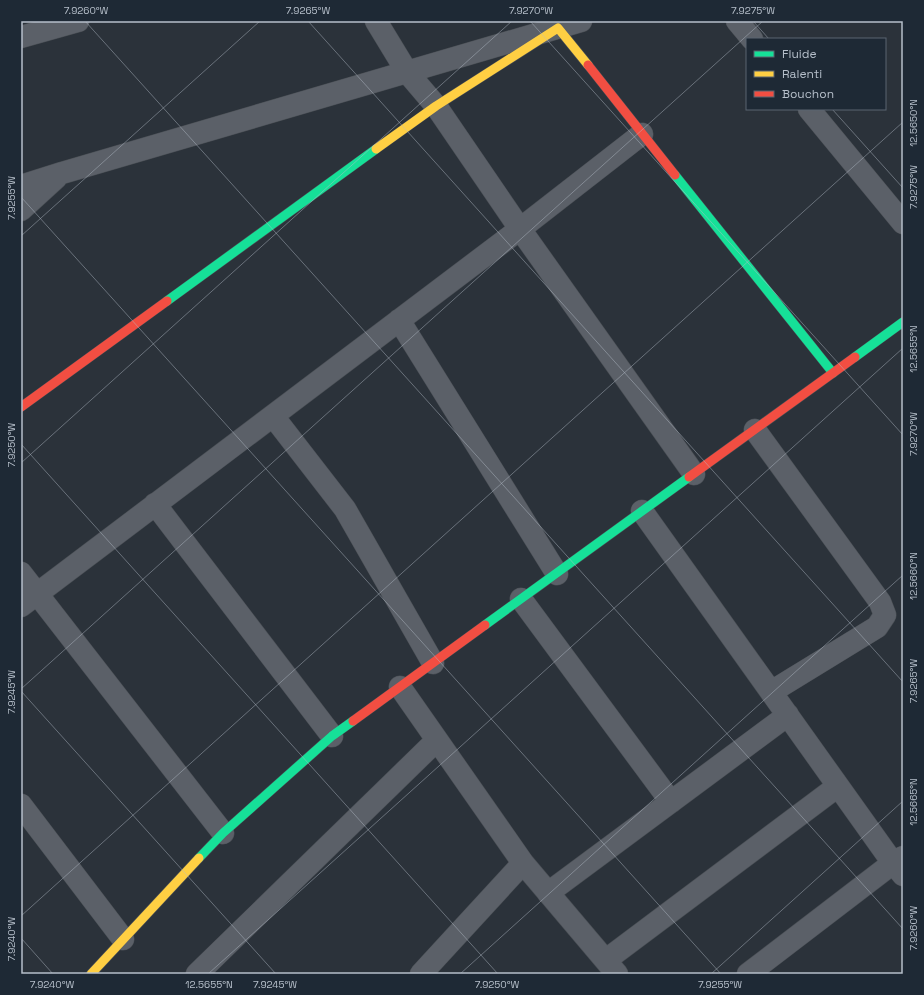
<svg xmlns="http://www.w3.org/2000/svg" width="924" height="995" viewBox="0 0 924 995" font-family="'Space Grotesk',sans-serif">
<style>
.lines{fill:none;stroke-linecap:round;stroke-linejoin:round}
.street-casing{stroke:#494e54;stroke-width:23}
.fast-casing{stroke:#494e54;stroke-width:10}
.slow-casing{stroke:#494e54;stroke-width:10}
.jam-casing{stroke:#494e54;stroke-width:10}
.street{stroke:#5b6068;stroke-width:22}
.fast{stroke:#16e098;stroke-width:9}
.slow{stroke:#ffcf43;stroke-width:9}
.jam{stroke:#f24e42;stroke-width:9}
.ticks{fill:none;stroke:#b6bfca;stroke-width:1;stroke-opacity:0.45}
.neatline{fill:none;stroke:#b6bfca;stroke-width:1.5}
.ticks-label{font-size:10px;text-anchor:middle;fill:#b6bfca}
</style>
<rect width="100%" height="100%" fill="#2b323a"/>
<g class="lines">
<!-- street casing -->
<g class="street-casing">
<path id="street" d="M 376,21 L 407,72 L 436,106 L 520,229 L 694,474
M 737,21 L 752,39
M 21,37 L 78,21
M 809,109 L 903,223
M 21,186 L 62,173 L 581,21
M 21,210 L 56,178
M 399,320 L 557,574
M 273,416 L 345,509 L 433,663
M 755,430 L 880,602 L 885,615 L 877,627 L 771,692
M 155,504 L 332,736
M 642,511 L 893,863 L 903,875
M 21,573 L 223,833
M 521,599 L 671,802
M 21,606 L 520,229 L 642,134
M 400,687 L 523,863 L 617,974
M 21,805 L 123,939
M 548,893 L 788,715
M 606,960 L 838,786
M 197,974 L 437,740
M 421,974 L 523,863
M 748,974 L 893,863 L 903,857"/>
</g>
<!-- fast casing -->
<g class="fast-casing">
<path id="fast" d="M 675,175 L 833,373
M 167,301 L 376,149
M 855,357 L 903,322
M 485,625 L 689,477
M 199,858 L 223,833 L 332,736 L 353,721"/>
</g>
<!-- slow casing -->
<g class="slow-casing">
<path id="slow" d="M 376,149 L 436,106 L 558,28 L 588,65
M 91,974 L 199,858"/>
</g>
<!-- jam casing -->
<g class="jam-casing">
<path id="jam" d="M 588,65 L 675,175
M 21,407 L 167,301
M 689,477 L 855,357
M 353,721 L 485,625"/>
</g>
<!-- street -->
<use href="#street" class="street"/>
<!-- fast -->
<use href="#fast" class="fast"/>
<!-- slow -->
<use href="#slow" class="slow"/>
<!-- jam -->
<use href="#jam" class="jam"/>
</g>
<!-- ticks -->
<path class="ticks" d="M 85,21 L 903,929M 308,21 L 903,682M 530,21 L 903,435M 753,21 L 769,39M 832,109 L 903,188M 21,197 L 721,974M 21,236 L 260,21M 21,444 L 498,974M 21,463 L 512,21M 21,689 L 763,21M 21,691 L 276,974M 21,916 L 903,122M 21,938 L 53,974M 208,974 L 903,348M 460,974 L 903,575M 711,974 L 903,801"/>
<!-- border -->
<rect width="924" height="995" fill="none" stroke="#1e2935" stroke-width="44"/>
<!-- legend -->
<rect x="746" y="38" width="140" height="72" fill="#1e2935" stroke="#5b6571"/>
<rect x="754" y="51" width="20" height="6" fill="#16e098" stroke="#5b6571"/>
<text x="782" y="58" font-size="12" fill="#b6bfca">Fluide</text>
<rect x="754" y="71" width="20" height="6" fill="#ffcf43" stroke="#5b6571"/>
<text x="782" y="78" font-size="12" fill="#b6bfca">Ralenti</text>
<rect x="754" y="91" width="20" height="6" fill="#f24e42" stroke="#5b6571"/>
<text x="782" y="98" font-size="12" fill="#b6bfca">Bouchon</text>
<rect x="22" y="22" width="880" height="951" class="neatline"/>
<g class="ticks-label">
<text x="86" y="14">7.9260°W</text>
<text x="308" y="14">7.9265°W</text>
<text x="531" y="14">7.9270°W</text>
<text x="753" y="14">7.9275°W</text>
<text transform="translate(913 123) rotate(-90)" y="4">12.5650°N</text>
<text transform="translate(913 187) rotate(-90)" y="4">7.9275°W</text>
<text transform="translate(11 198) rotate(-90)" y="4">7.9255°W</text>
<text transform="translate(913 349) rotate(-90)" y="4">12.5655°N</text>
<text transform="translate(913 434) rotate(-90)" y="4">7.9270°W</text>
<text transform="translate(11 445) rotate(-90)" y="4">7.9250°W</text>
<text transform="translate(913 576) rotate(-90)" y="4">12.5660°N</text>
<text transform="translate(913 681) rotate(-90)" y="4">7.9265°W</text>
<text transform="translate(11 692) rotate(-90)" y="4">7.9245°W</text>
<text transform="translate(913 802) rotate(-90)" y="4">12.5665°N</text>
<text transform="translate(913 928) rotate(-90)" y="4">7.9260°W</text>
<text transform="translate(11 939) rotate(-90)" y="4">7.9240°W</text>
<text x="52" y="988">7.9240°W</text>
<text x="209" y="988">12.5655°N</text>
<text x="275" y="988">7.9245°W</text>
<text x="497" y="988">7.9250°W</text>
<text x="720" y="988">7.9255°W</text>
</g>
</svg>
